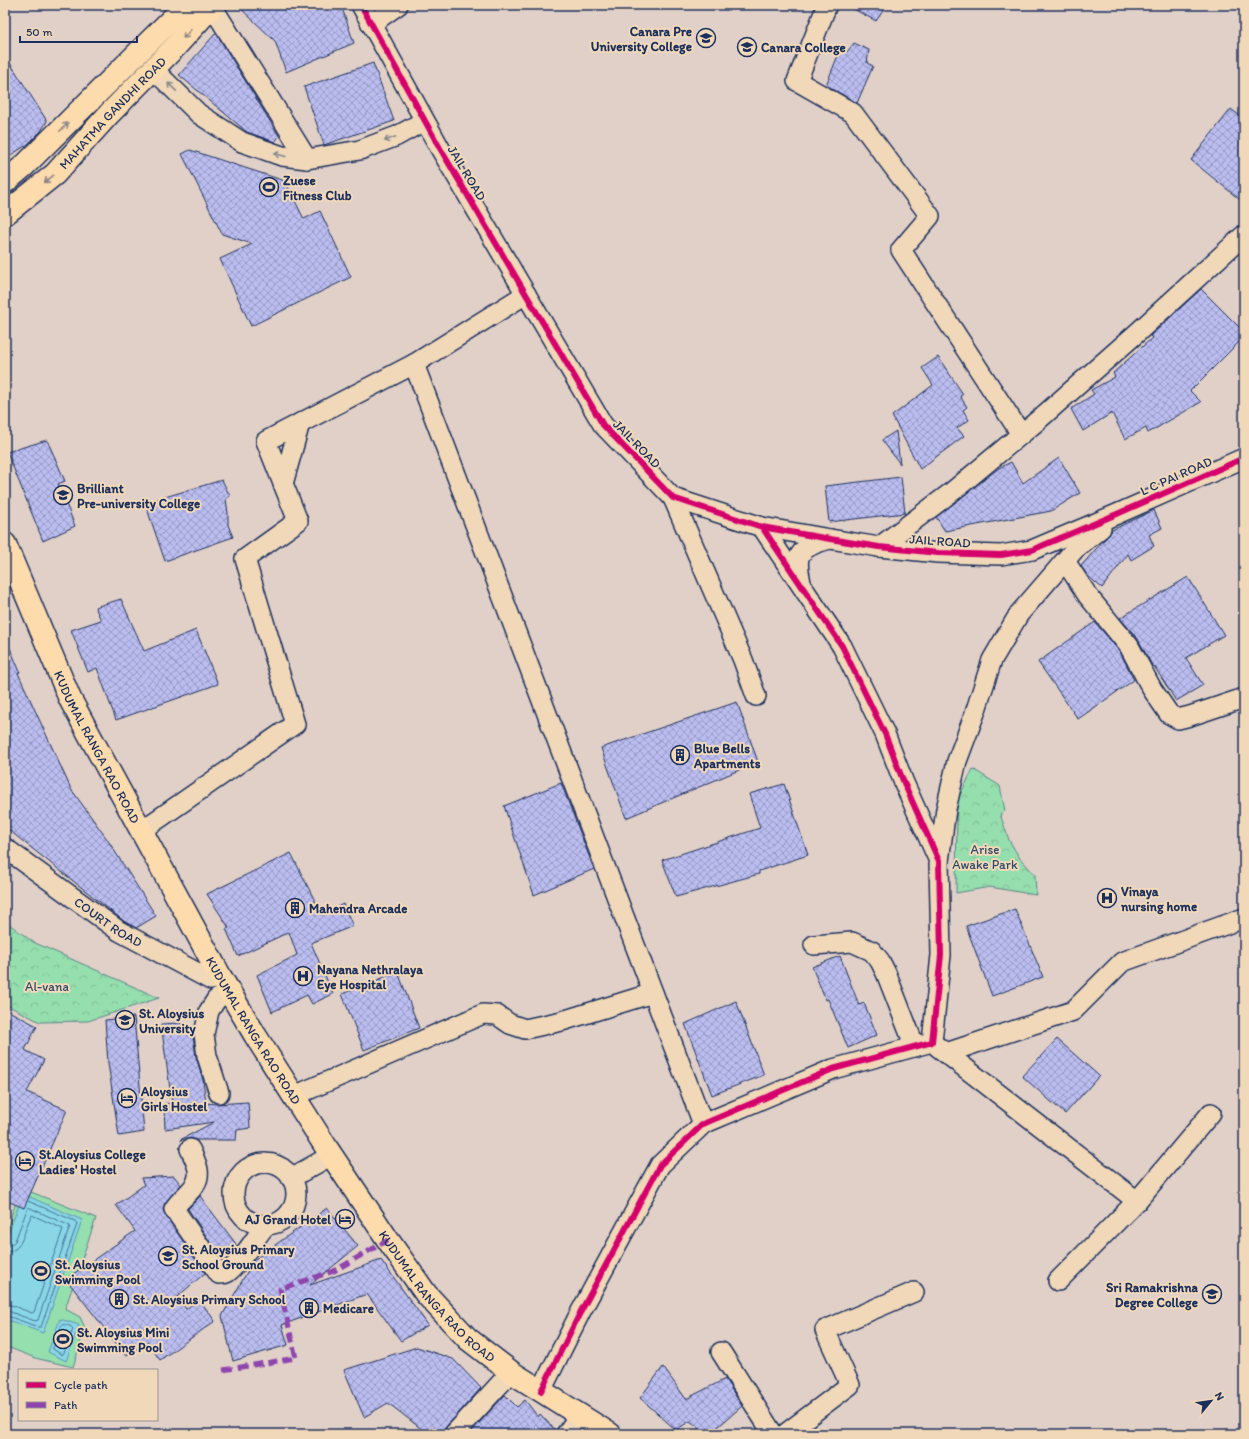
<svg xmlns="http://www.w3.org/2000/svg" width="1249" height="1439" viewBox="0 0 1249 1439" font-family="Itim,sans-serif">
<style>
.park{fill:url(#park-crowns);stroke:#588686}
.pitch{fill:#95deae;stroke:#588686}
.water{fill:#89d6e7;stroke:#5d93b0}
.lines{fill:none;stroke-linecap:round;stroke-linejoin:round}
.shore{stroke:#477295;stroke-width:1}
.building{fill:url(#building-cross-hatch);stroke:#1b2f5e}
.minor-casing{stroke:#1b2f5e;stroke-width:22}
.major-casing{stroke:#1b2f5e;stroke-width:25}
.minor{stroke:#f0d8b8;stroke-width:19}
.major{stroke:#fedbac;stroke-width:22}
.quiet{stroke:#8e44ad;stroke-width:5;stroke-dasharray:10 5;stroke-linecap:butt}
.cycleway-casing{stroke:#f0d8b8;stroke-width:8}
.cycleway{stroke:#d6006c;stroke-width:6}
.oneway{stroke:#8c8585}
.oneway2{stroke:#86848b}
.labels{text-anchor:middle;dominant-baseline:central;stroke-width:4;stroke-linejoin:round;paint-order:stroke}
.poi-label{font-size:13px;font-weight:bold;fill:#1b2f5e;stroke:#f0d8b8;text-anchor:start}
.street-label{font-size:13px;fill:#1b2f5e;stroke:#f0d8b8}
.park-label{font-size:13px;fill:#2d496a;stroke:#f0d8b8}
</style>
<defs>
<pattern id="park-crowns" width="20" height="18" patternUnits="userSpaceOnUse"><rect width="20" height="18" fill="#95deae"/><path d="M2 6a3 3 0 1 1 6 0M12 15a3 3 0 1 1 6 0" fill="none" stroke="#80bf98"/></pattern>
<pattern id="building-cross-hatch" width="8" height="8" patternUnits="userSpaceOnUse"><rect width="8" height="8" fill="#bbbdef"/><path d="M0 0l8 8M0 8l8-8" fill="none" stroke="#979ac5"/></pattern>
</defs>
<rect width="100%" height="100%" fill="#e0d0c8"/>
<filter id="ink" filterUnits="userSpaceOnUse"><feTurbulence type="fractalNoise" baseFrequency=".025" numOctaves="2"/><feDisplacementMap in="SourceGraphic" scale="8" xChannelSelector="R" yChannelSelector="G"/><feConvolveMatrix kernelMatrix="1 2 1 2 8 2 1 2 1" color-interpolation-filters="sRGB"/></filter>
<g filter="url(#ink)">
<!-- park -->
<path class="park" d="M 973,769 L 1000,786 L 1005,811 L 1000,814 L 1009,840 L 1019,857 L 1035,875 L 1036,895 L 990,887 L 956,893 L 957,801 Z
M 5,921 L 33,942 L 159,998 L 88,1021 L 40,1022 L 5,1004 Z"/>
<!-- pitch -->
<path class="pitch" d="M 21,1188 L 96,1218 L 65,1309 L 80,1317 L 85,1328 L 73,1367 L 35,1358 L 5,1346 L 5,1234 Z"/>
<!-- water -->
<path class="water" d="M 23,1194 L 82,1220 L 43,1333 L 5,1319 L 5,1242 Z
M 60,1319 L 79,1325 L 66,1361 L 48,1352 Z"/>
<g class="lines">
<!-- shore -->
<path class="shore" d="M 5,1246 L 11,1245 L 15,1241 L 28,1207 L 70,1226 L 38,1320 L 35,1321 L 5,1310
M 5,1252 C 25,1252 23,1228 32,1215 L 63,1229 L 34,1312 L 32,1313 L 11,1305 L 5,1304
M 5,1315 L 38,1327 L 41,1327 L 77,1224 L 75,1221 L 28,1201
M 62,1325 C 65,1324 72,1326 73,1329 L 64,1353 L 62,1355 L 53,1349 Z"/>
</g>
<!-- building -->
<path class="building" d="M 237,5 L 341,5 L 354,43 L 286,72 L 275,41 Z
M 846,5 L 887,5 L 876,21 Z
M 216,33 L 279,136 L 275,142 L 247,132 L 179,75 Z
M 854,43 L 869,50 L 867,63 L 873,66 L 857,103 L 826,85 L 841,48 L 847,52 Z
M 5,55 L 47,121 L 41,131 L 28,144 L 5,159 Z
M 373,63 L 394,121 L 324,145 L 304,87 Z
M 1231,109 L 1244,119 L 1244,203 L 1191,160 Z
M 190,150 L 285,181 L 304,219 L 320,211 L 351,277 L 251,326 L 220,259 L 252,244 L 222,234 L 182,154 Z
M 1201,289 L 1244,332 L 1244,337 L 1190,391 L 1201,402 L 1148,433 L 1146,428 L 1125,439 L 1112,413 L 1083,431 L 1071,409 L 1094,394 L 1091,390 L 1115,377 L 1113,373 L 1152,338 L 1150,336 Z
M 938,357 L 963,394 L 960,396 L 967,407 L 963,410 L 969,420 L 957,428 L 964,436 L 920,469 L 892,416 L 933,385 L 922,368 Z
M 896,431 L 900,464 L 882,440 Z
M 47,440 L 65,481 L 58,484 L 75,526 L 43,541 L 7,452 Z
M 1059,458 L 1080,493 L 1051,511 L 945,531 L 936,517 L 999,468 L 1011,462 L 1023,483 Z
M 901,477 L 905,513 L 829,522 L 825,486 Z
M 222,480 L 230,496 L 226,499 L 228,513 L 228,525 L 233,537 L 165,561 L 145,503 Z
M 1154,510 L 1162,528 L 1149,535 L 1154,546 L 1131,560 L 1128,554 L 1102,588 L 1088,576 L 1081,566 L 1103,541 L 1108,536 L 1112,530 Z
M 1188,577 L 1224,635 L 1186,658 L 1203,685 L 1176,701 L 1154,666 L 1153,667 L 1138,639 L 1120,618 Z
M 121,599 L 144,651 L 196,630 L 218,684 L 116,720 L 97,668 L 88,672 L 71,630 L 101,620 L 95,607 Z
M 1095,622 L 1120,652 L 1134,680 L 1078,719 L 1038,662 Z
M 5,636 L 20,672 L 18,673 L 71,789 L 107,839 L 156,916 L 136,928 L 125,922 L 5,827 Z
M 737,702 L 758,762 L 626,818 L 601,748 Z
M 561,783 L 594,869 L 534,895 L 504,806 Z
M 784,784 L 808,855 L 759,871 L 759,874 L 676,897 L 662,860 L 760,828 L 749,794 Z
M 291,853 L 322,915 L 343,904 L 353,926 L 311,943 L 333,994 L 312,1004 L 307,995 L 272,1012 L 257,975 L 297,955 L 289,932 L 238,956 L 226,929 L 229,928 L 207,894 Z
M 1015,909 L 1043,977 L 992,996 L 966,926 Z
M 840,956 L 859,1005 L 864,1003 L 877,1035 L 848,1048 L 828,999 L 826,1000 L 812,967 Z
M 398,972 L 419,1028 L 364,1050 L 342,994 Z
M 736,1001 L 764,1075 L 712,1095 L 685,1024 Z
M 5,1009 L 37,1026 L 25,1050 L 44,1060 L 27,1092 L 67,1110 L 24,1208 L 5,1200 Z
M 134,1017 L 144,1132 L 119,1136 L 108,1063 L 105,1020 Z
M 181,1023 L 182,1029 L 194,1027 L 193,1035 L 196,1057 L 203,1080 L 206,1103 L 217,1104 L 248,1102 L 250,1128 L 237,1130 L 236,1140 L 196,1140 L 191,1138 L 180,1140 L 214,1122 L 165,1129 L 164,1104 L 172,1103 L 161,1024 Z
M 1057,1039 L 1099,1076 L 1065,1114 L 1022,1076 Z
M 174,1176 L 181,1185 L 165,1203 L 163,1209 L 165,1215 L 205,1273 L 177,1297 L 186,1309 L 199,1299 L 215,1321 L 160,1360 L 147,1342 L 126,1356 L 66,1279 L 135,1231 L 116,1205 L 144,1185 L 141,1178 Z
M 200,1196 L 236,1244 L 221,1258 L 188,1209 Z
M 327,1208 L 358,1246 L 310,1285 L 381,1260 L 428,1325 L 401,1341 L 367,1294 L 282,1325 L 288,1345 L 233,1361 L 222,1316 L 254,1260 Z
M 417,1347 L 453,1359 L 481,1388 L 446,1427 L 443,1434 L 428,1434 L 388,1403 L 364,1417 L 344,1370 Z
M 663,1367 L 686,1399 L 725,1379 L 742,1406 L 710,1434 L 706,1434 L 690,1421 L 676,1430 L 640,1398 Z
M 505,1395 L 517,1407 L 525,1400 L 538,1417 L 540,1414 L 556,1431 L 555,1434 L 469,1434 Z"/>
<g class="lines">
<!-- minor casing -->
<g class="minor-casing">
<g id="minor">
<path d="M 361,5 L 441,150 L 603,425 L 673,498 L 762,527 L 830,539 L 879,547 L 938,553 L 1001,555 L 1032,550 L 1117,514 L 1244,458"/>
<path d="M 827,5 L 797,81 L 853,113 L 930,216 L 901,250 L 1021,434"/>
<path d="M 212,6 L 307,159"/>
<path d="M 371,24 L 398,5"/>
<path d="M 153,69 L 199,114 L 242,142 L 282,156 L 307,159 L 360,150 L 397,136 L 424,121"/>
<path d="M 414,364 L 703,1124"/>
<path d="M 283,484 L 300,423"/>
<path d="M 673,498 L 743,660 L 756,696"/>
<path d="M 879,547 L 953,491 L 1036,422 L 1138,332 L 1244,235"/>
<path d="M 1065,561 L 1088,596 L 1129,646 L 1152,689 L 1169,714 L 1178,719 L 1190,716 L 1244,698"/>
<path d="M 801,583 C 800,576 797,566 799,558 C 802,546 819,542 830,539"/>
<path d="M 141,831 L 295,724 L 245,559 L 298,521 L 266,441 L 414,364 L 526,294"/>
<path id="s1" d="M 5,848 L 119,931 L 211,980 L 220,976"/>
<path d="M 939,861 L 946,809 L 957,761 L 975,713 L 992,660 L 1019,614 L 1075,549 L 1101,528"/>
<path d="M 814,945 L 852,942 L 872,951 L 880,961 L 886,973 L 915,1047"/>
<path d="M 938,1047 L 1137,1201"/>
<path d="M 946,1053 L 1073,1011 L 1122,962 L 1244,918"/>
<path d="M 219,1093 L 207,1056 L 204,1034 L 209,1011 L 216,1000 L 229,990"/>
<path d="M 294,1096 L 483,1014 L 497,1015 L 510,1024 L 525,1029 L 562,1021 L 653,993"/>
<path d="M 190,1149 C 193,1156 197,1163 198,1170 C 201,1188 181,1196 174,1209 L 219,1274 C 222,1274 225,1274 228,1272 C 241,1262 255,1238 266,1225"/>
<circle cx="265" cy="1194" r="31"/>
<path d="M 291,1178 L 332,1155"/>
<path d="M 1058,1281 L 1137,1201 L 1211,1113"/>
<path d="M 721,1352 L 773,1434"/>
<path d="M 541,1391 L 580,1313 L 660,1165 L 703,1124 L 833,1069 L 932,1042 L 941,955 L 939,861 L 904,783 L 885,734 L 842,646 L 762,527"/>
<path d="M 454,1434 L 511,1372"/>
<path d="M 566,1434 L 579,1416"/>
<path d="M 785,1434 L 850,1385 L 825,1330 L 914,1292"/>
</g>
</g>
<!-- major casing -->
<g class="major-casing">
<g id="major">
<path d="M 5,182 L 25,165 L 186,5"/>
<path id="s2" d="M 5,214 L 55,174 L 109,114 L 174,48 L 213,5"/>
<path id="s3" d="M 5,544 L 70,699 L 220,976 L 255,1035 L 326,1147 L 388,1240 L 426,1294 L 468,1339 L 511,1372 L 610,1434"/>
</g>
</g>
<!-- minor -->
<use href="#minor" class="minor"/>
<!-- major -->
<use href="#major" class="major"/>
<!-- quiet -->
<path class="quiet" d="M 223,1370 L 296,1358 L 280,1289 L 334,1271 L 388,1240"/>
<!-- cycleway casing -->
<g class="cycleway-casing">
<path id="cycleway" d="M 361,5 L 441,150 L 603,425 L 673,498 L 762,527 L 830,539 L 879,547 L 938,553 L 1001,555 L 1032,550 L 1117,514 L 1244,458
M 541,1391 L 580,1313 L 660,1165 L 703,1124 L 833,1069 L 932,1042 L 941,955 L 939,861 L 904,783 L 885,734 L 842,646 L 762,527"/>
</g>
<!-- cycleway -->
<use href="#cycleway" class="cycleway"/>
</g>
<!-- one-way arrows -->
<defs><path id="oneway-shaft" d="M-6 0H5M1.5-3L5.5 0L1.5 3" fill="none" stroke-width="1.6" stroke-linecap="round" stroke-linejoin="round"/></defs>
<g class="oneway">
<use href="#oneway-shaft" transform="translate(187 34) rotate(132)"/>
<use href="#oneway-shaft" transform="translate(64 127) rotate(-45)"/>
<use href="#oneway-shaft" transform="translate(49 179) rotate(141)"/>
</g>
<g class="oneway2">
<use href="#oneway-shaft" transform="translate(172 87) rotate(-136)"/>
<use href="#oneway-shaft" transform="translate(390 139) rotate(159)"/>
<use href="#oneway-shaft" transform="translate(280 155) rotate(-165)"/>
</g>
</g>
<!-- icons -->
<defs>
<g id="university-ring" transform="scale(1)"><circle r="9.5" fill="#f0d8b8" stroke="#1b2f5e" stroke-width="1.5"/><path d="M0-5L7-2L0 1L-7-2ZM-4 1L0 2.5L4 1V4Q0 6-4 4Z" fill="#1b2f5e"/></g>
<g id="stadium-ring" transform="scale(1)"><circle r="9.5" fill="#f0d8b8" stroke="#1b2f5e" stroke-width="1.5"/><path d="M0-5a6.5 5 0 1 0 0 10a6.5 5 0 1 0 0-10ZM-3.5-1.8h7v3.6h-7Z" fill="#1b2f5e"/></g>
<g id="building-ring" transform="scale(1)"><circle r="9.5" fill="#f0d8b8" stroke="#1b2f5e" stroke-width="1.5"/><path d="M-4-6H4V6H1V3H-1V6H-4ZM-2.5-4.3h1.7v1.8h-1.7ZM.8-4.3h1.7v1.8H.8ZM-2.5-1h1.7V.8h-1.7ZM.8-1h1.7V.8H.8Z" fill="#1b2f5e"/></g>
<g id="hospital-ring" transform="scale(1)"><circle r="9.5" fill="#f0d8b8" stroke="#1b2f5e" stroke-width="1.5"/><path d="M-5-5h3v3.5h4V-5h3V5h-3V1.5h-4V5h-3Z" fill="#1b2f5e"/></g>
<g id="hotel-ring" transform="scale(1)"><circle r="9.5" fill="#f0d8b8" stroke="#1b2f5e" stroke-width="1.5"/><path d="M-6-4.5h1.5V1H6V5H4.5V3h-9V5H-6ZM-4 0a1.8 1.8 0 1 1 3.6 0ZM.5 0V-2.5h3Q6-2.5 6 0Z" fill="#1b2f5e"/></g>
<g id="school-ring" transform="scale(1)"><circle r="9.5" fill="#f0d8b8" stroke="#1b2f5e" stroke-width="1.5"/><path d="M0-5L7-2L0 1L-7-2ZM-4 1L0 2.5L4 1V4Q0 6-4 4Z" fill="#1b2f5e"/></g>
</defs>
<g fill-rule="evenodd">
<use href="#university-ring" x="706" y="38"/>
<use href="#university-ring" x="747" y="47"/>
<use href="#stadium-ring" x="269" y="187"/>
<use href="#university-ring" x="63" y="495"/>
<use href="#building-ring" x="680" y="755"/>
<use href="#hospital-ring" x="1107" y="898"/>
<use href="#building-ring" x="295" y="908"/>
<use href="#hospital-ring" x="303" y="976"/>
<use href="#university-ring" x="125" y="1020"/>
<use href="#hotel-ring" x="127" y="1098"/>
<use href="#hotel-ring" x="25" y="1161"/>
<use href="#hotel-ring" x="345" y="1219"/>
<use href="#school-ring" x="168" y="1256"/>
<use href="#stadium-ring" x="41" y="1271"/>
<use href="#university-ring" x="1212" y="1294"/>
<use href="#building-ring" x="119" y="1299"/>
<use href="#building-ring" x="309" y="1308"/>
<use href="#stadium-ring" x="63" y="1339"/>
</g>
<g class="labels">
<!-- poi labels -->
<g class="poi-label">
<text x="692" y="31" text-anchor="end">Canara Pre<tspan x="692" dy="15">University College</tspan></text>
<text x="761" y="47">Canara College</text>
<text x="283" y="180">Zuese<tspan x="283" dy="15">Fitness Club</tspan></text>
<text x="77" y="488">Brilliant<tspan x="77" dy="15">Pre-university College</tspan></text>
<text x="694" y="748">Blue Bells<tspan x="694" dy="15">Apartments</tspan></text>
<text x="1121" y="891">Vinaya<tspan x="1121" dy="15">nursing home</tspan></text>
<text x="309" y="908">Mahendra Arcade</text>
<text x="317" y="969">Nayana Nethralaya<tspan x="317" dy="15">Eye Hospital</tspan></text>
<text x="139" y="1013">St. Aloysius<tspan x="139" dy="15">University</tspan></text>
<text x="141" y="1091">Aloysius<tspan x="141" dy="15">Girls Hostel</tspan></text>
<text x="39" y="1154">St.Aloysius College<tspan x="39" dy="15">Ladies' Hostel</tspan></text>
<text x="331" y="1219" text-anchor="end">AJ Grand Hotel</text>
<text x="182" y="1249">St. Aloysius Primary<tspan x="182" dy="15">School Ground</tspan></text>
<text x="55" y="1264">St. Aloysius<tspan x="55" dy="15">Swimming Pool</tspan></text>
<text x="1198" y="1287" text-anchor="end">Sri Ramakrishna<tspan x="1198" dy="15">Degree College</tspan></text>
<text x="133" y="1299">St. Aloysius Primary School</text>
<text x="323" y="1308">Medicare</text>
<text x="77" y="1332">St. Aloysius Mini<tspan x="77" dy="15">Swimming Pool</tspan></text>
</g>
<!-- street labels -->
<g class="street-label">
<text stroke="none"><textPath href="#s2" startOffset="148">MAHATMA GANDHI ROAD</textPath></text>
<text transform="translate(467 173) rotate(59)">JAIL ROAD</text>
<text transform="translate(637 444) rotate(46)">JAIL ROAD</text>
<text transform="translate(1176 476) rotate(-24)">L C PAI ROAD</text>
<text transform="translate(940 541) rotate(4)">JAIL ROAD</text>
<text stroke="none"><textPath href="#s3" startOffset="223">KUDUMAL RANGA RAO ROAD</textPath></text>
<text stroke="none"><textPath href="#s1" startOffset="127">COURT ROAD</textPath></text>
<text stroke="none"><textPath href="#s3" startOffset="547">KUDUMAL RANGA RAO ROAD</textPath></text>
<text stroke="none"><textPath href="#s3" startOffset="871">KUDUMAL RANGA RAO ROAD</textPath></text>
</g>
<!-- park labels -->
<g class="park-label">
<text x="985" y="849">Arise<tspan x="985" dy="15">Awake Park</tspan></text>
<text x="47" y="986">Al-vana</text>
</g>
</g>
<!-- margin -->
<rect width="1249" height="1439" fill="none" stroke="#f0d8b8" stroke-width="20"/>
<rect x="10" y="10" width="1229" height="1419" fill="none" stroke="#1b2f5e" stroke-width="1.5" filter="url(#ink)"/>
<!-- legend -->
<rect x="18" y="1369" width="140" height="52" fill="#f0d8b8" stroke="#9b9494"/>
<rect x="26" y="1382" width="20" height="6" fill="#d6006c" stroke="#9b9494"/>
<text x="54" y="1389" font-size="12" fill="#1b2f5e">Cycle path</text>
<rect x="26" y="1402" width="20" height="6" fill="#8e44ad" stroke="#9b9494"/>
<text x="54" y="1409" font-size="12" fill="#1b2f5e">Path</text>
<!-- north arrow -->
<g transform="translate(1211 1401) rotate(61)" stroke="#f0d8b8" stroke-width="3" paint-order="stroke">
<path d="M0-3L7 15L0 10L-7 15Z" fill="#1b2f5e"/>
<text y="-6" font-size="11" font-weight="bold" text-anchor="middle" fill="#1b2f5e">N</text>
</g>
<!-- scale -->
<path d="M20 36v6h117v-6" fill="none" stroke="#1b2f5e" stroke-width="2"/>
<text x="26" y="36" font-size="12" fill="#1b2f5e" stroke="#f0d8b8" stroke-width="3" paint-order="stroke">50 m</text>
</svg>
